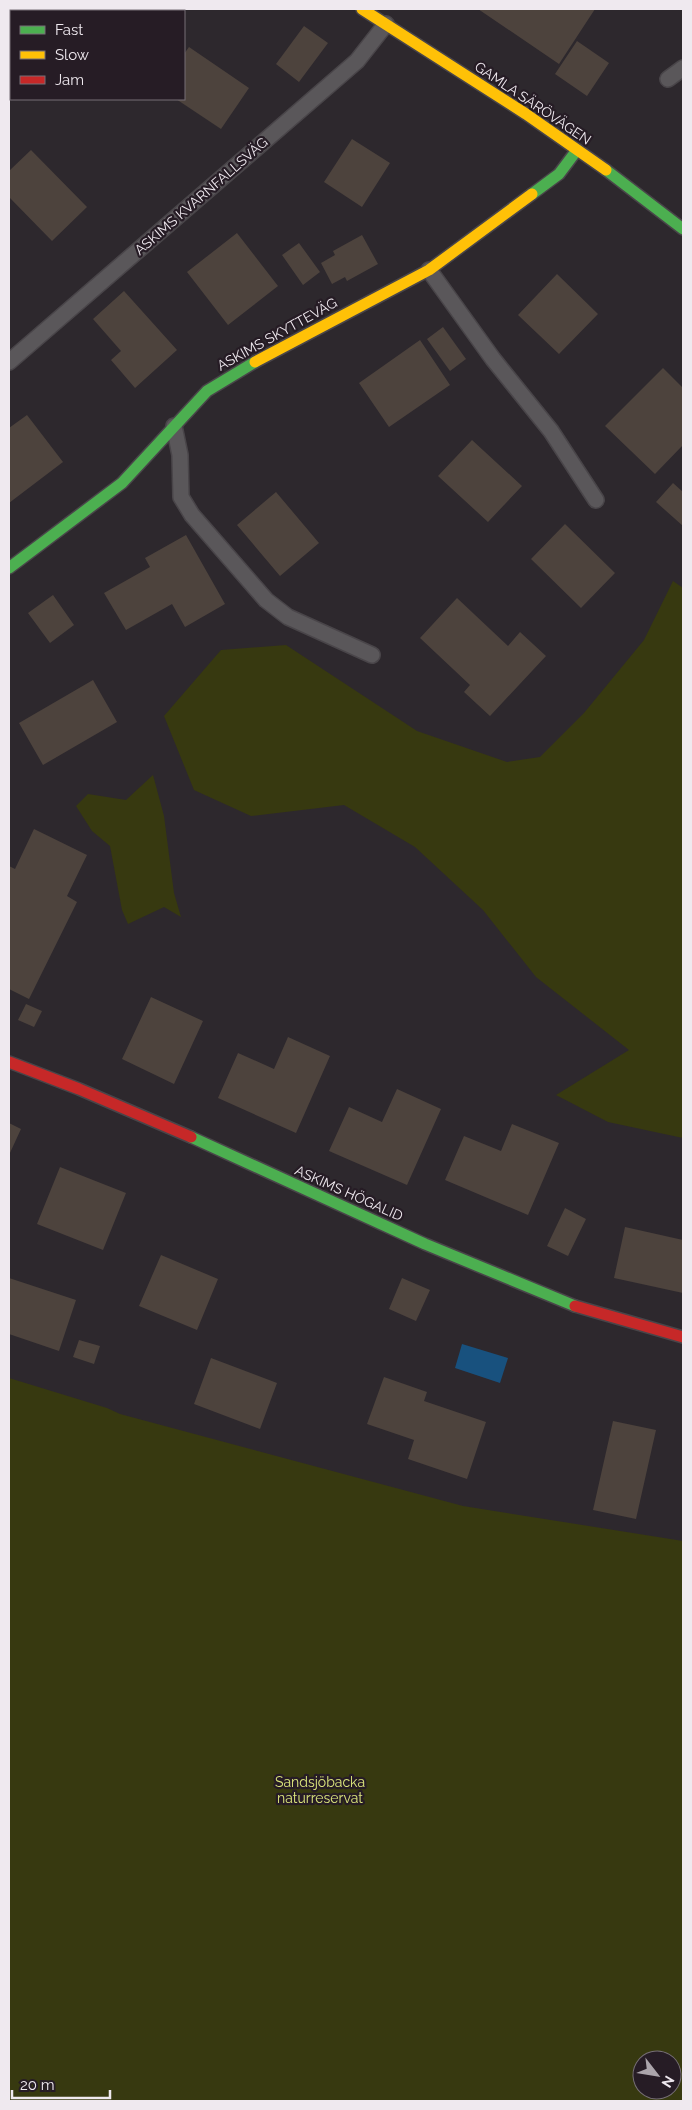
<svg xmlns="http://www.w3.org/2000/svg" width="692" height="2110" viewBox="0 0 692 2110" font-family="Raleway,sans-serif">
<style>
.green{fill:#373910;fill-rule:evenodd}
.water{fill:#18517e}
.building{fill:#4d433d}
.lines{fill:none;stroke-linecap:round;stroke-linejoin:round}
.lane-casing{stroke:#494549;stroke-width:18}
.fast-casing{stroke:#494549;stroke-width:14}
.slow-casing{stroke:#494549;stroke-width:14}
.jam-casing{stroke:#494549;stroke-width:14}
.lane{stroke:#5a575a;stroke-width:15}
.fast{stroke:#4caf50;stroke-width:11}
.slow{stroke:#ffc107;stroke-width:11}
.jam{stroke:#c62828;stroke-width:11}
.labels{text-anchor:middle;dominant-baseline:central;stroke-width:4.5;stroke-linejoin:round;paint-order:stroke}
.street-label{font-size:14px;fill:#efe9ef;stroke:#261c25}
.park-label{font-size:14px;fill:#dce67c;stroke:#261c25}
</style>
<rect width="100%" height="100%" fill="#2d282d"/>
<!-- green -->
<path class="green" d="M 9,9 L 23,9 L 23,11 L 11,11 L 11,50 L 9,56 Z
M 673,581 L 683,588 L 683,1138 L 608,1122 L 556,1095 L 629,1050 L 536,977 L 483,910 L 415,847 L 344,805 L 251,816 L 194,790 L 164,716 L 221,650 L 286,645 L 417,731 L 507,762 L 540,757 L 584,713 L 644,640 Z
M 153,775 L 164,816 L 174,893 L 181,917 L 164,907 L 128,924 L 122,910 L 110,846 L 92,831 L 76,806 L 88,794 L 126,800 Z
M 9,1378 L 107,1408 L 120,1414 L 463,1506 L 683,1541 L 683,2101 L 9,2101 ZM 642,2060 L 672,2060 L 672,2090 L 642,2090 Z"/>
<!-- water -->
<path class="water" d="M 462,1344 L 508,1358 L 500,1383 L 455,1368 Z"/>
<!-- building -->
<path class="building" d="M 63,9 L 111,9 L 114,11 L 61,11 Z
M 478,9 L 595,9 L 559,64 Z
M 304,26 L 328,43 L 299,82 L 276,64 Z
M 577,41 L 609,63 L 587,96 L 555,74 Z
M 189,47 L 249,88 L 221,129 L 176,99 L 184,99 L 184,54 Z
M 352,139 L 390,163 L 362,207 L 324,182 Z
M 31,150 L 87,207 L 52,241 L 9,197 L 9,171 Z
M 237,233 L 278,286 L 228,325 L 187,272 Z
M 362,235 L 378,264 L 347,281 L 345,277 L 332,284 L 321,263 L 335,255 L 333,251 Z
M 299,243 L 320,272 L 303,285 L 282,255 Z
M 557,274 L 598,314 L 559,354 L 518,315 Z
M 124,291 L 177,350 L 135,388 L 111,360 L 121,351 L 93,319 Z
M 443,327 L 466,359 L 450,371 L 427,339 Z
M 420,340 L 450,385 L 389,427 L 359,383 Z
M 663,368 L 683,388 L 683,445 L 655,474 L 605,426 Z
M 27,415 L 63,462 L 9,503 L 9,428 Z
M 472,440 L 522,486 L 488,522 L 438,476 Z
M 673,483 L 683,492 L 683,526 L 656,502 Z
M 276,492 L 319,543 L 280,576 L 237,525 Z
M 565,524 L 615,573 L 581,608 L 531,559 Z
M 186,535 L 225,604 L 185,627 L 172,604 L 126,630 L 104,593 L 150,567 L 145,558 Z
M 53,595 L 74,625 L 50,643 L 28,613 Z
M 457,598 L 508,646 L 520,632 L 546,656 L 490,716 L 464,692 L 470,685 L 420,638 Z
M 93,680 L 117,722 L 43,765 L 19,723 Z
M 34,829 L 87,855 L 67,896 L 77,902 L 29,999 L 9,989 L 9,866 L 15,869 Z
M 151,997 L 203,1021 L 174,1084 L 122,1059 Z
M 26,1004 L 42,1011 L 34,1027 L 18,1020 Z
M 288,1037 L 330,1056 L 296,1133 L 218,1098 L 238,1053 L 274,1069 Z
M 397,1089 L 441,1109 L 407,1185 L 329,1151 L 349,1107 L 382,1122 Z
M 9,1123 L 21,1129 L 9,1155 Z
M 512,1124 L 559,1143 L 528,1215 L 445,1180 L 464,1136 L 501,1151 Z
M 60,1167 L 126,1193 L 103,1250 L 37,1224 Z
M 565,1208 L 586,1219 L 568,1256 L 547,1246 Z
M 625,1227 L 683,1240 L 683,1293 L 614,1278 Z
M 161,1255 L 218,1279 L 197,1330 L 139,1306 Z
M 9,1278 L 76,1300 L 59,1351 L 9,1334 Z
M 402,1278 L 430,1290 L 416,1321 L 389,1309 Z
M 79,1340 L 100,1346 L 94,1364 L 73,1357 Z
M 211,1358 L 277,1383 L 260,1429 L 194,1404 Z
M 384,1377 L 427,1392 L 424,1401 L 486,1422 L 467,1479 L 408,1459 L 414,1440 L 367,1424 Z
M 613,1421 L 656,1430 L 636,1519 L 593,1510 Z"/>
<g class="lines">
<!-- lane casing -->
<g class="lane-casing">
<path id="lane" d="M 668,79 L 683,68
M 429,270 L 493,359 L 551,431 L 596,500
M 9,362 L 357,61 L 386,24
M 174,426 L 180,455 L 181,497 L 192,515 L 266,600 L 288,617 L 372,655"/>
</g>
<!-- fast casing -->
<g class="fast-casing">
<path id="fast" d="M 606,170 L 683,229
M 532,194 L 559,174 L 577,150
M 9,568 L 122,483 L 207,391 L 255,362
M 191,1137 L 425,1244 L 575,1306"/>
</g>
<!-- slow casing -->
<g class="slow-casing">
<path id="slow" d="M 362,9 L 526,114 L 606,170
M 255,362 L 429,270 L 532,194"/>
</g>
<!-- jam casing -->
<g class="jam-casing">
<path id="jam" d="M 9,1062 L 79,1089 L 191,1137
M 575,1306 L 683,1337"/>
</g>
<!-- lane -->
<use href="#lane" class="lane"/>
<!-- fast -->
<use href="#fast" class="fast"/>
<!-- slow -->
<use href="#slow" class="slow"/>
<!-- jam -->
<use href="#jam" class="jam"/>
</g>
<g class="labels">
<!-- street labels -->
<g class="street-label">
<text transform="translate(533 103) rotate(34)">GAMLA SÄRÖVÄGEN</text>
<text transform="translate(201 196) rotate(-41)">ASKIMS KVARNFALLSVÄG</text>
<text transform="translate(277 334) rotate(-29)">ASKIMS SKYTTEVÄG</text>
<text transform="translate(349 1193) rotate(24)">ASKIMS HÖGALID</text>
</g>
<!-- park labels -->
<g class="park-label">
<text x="320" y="1782">Sandsjöbacka<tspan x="320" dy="16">naturreservat</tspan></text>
</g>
</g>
<!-- border -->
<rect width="692" height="2110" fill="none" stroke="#efe9ef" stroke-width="20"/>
<!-- legend -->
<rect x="10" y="10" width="175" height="90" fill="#261c25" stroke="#766e76"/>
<rect x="20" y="26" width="25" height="8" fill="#4caf50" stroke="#766e76"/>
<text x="55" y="35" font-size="15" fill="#efe9ef">Fast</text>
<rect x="20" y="51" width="25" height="8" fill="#ffc107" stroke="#766e76"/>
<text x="55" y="60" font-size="15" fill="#efe9ef">Slow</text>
<rect x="20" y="76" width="25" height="8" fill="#c62828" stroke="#766e76"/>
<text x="55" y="85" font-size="15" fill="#efe9ef">Jam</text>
<!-- north arrow -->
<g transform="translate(657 2075) rotate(121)"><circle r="24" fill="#261c25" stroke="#766e76"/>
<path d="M0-4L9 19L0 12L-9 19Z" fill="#aba5ab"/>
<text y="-8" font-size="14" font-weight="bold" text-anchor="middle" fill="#efe9ef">N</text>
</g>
<!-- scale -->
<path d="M12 2090v8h98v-8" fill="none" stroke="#efe9ef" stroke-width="2.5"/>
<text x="20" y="2090" font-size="15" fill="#efe9ef" stroke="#261c25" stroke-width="4" paint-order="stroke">20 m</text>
</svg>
